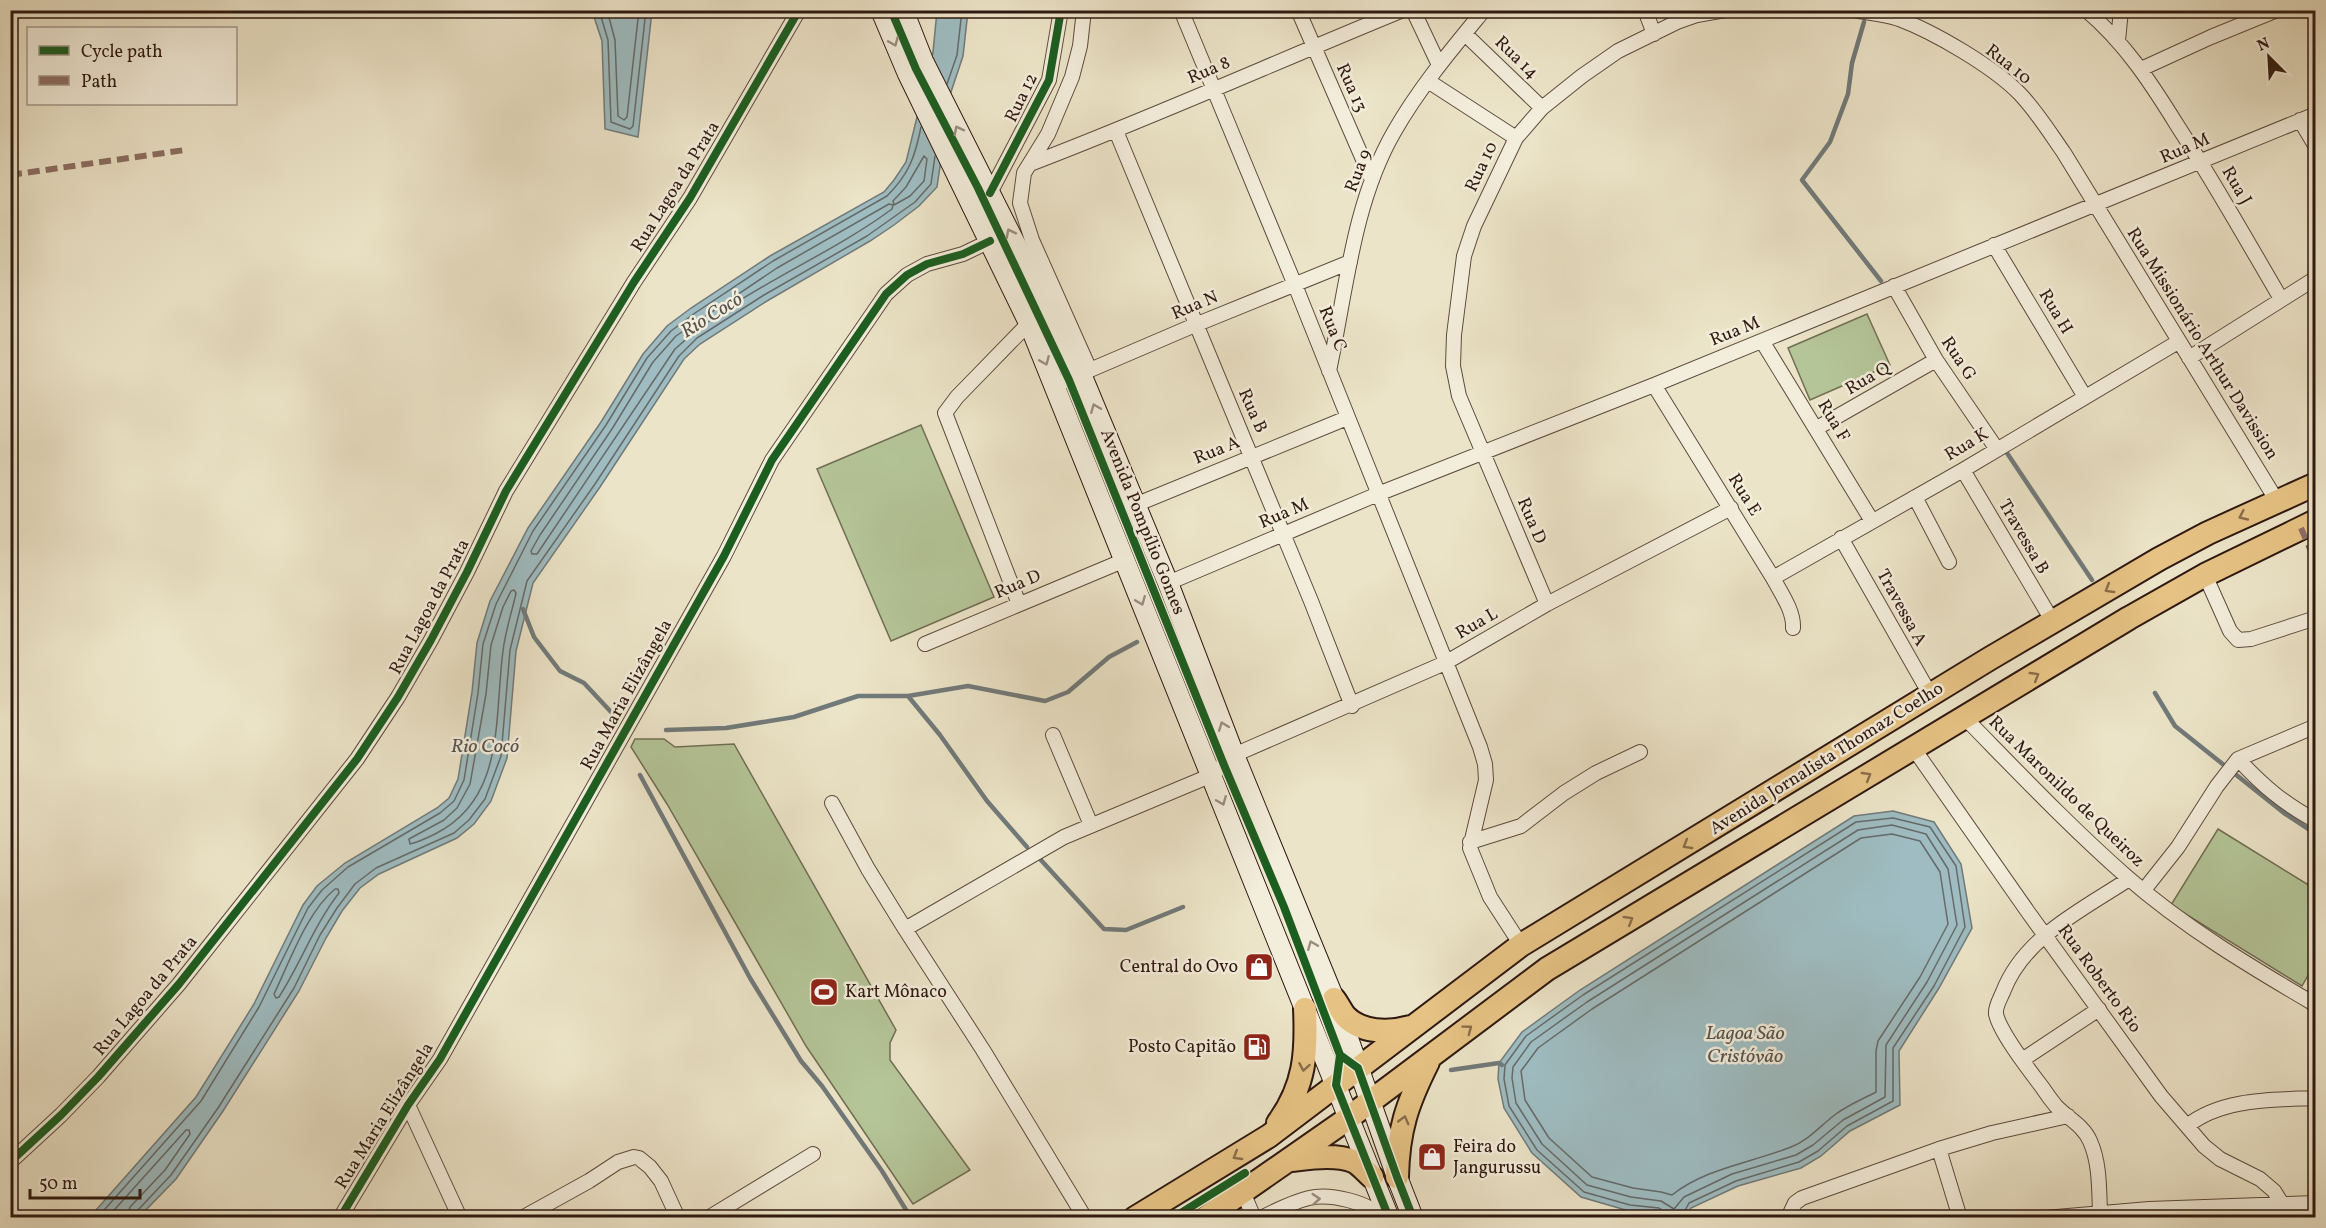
<svg xmlns="http://www.w3.org/2000/svg" width="2326" height="1228" viewBox="0 0 2326 1228" font-family="Vollkorn,serif">
<style>
.green{fill:#b4c598;stroke:#716e54;stroke-width:1.5}
.water{fill:#9ebcc1;stroke:#717a7a;stroke-width:1.5}
.lines{fill:none;stroke-linecap:round;stroke-linejoin:round}
.shore{stroke:#666a68;stroke-width:1.5}
.stream{stroke:#717a7a;stroke-width:4.5}
.street-casing{stroke:#5e4b3e;stroke-width:16}
.secondary-casing{stroke:#2e1810;stroke-width:22}
.primary-casing{stroke:#2e1810;stroke-width:26}
.street{stroke:#f3eddb;stroke-width:14}
.secondary{stroke:#f3eddb;stroke-width:20}
.primary{stroke:#e6c284;stroke-width:22}
.quiet{stroke:#8d6e63;stroke-width:6;stroke-dasharray:12 6;stroke-linecap:butt}
.cycleway-casing{stroke:#f3eddb;stroke-width:11}
.cycleway{stroke:#1b5e20;stroke-width:8}
.oneway{stroke:#9a8d80}
.oneway2{stroke:#8a6d4a}
.labels{text-anchor:middle;dominant-baseline:central;stroke-width:5;stroke-linejoin:round;paint-order:stroke}
.street-label{font-size:18px;fill:#2e1810;stroke:#f3eddb}
.poi-label{font-size:18px;fill:#2e1810;stroke:#f3eddb;text-anchor:end}
.water-label{font-size:20px;font-style:italic;fill:#55514e;stroke:#f3eddb}
</style>
<rect width="100%" height="100%" fill="#ece4c8"/>
<filter id="stains"><feTurbulence type="fractalNoise" baseFrequency=".00333" numOctaves="4"/><feColorMatrix values="0 0 0 0 .2 0 0 0 0 .09 0 0 0 0 .02 0 0 0 .5 -.17"/></filter>
<radialGradient id="worn" r=".72"><stop offset=".6" stop-color="#630" stop-opacity="0"/><stop offset="1" stop-color="#630" stop-opacity=".3"/></radialGradient>
<!-- green -->
<path class="green" d="M 1867,314 L 1890,365 L 1810,400 L 1788,348 Z
M 921,425 L 994,597 L 891,641 L 817,469 Z
M 635,739 L 664,739 L 675,747 L 734,744 L 896,1030 L 890,1043 L 890,1060 L 970,1170 L 913,1204 L 806,1046 L 667,804 L 631,747 Z
M 2218,829 L 2315,889 L 2315,963 L 2302,986 L 2171,905 Z"/>
<!-- water -->
<path class="water" d="M 592,11 L 652,11 L 638,137 L 605,129 L 602,41 Z
M 937,11 L 968,11 L 963,56 L 951,92 L 937,187 L 919,206 L 894,225 L 870,241 L 767,301 L 700,344 L 684,359 L 600,487 L 533,583 L 516,651 L 507,758 L 491,801 L 474,824 L 457,838 L 379,874 L 360,888 L 342,911 L 326,938 L 299,991 L 223,1111 L 176,1179 L 139,1217 L 89,1218 L 196,1097 L 254,1004 L 291,929 L 303,905 L 317,886 L 345,863 L 437,808 L 449,798 L 458,779 L 472,692 L 477,643 L 490,601 L 528,528 L 601,422 L 643,354 L 667,326 L 691,308 L 770,256 L 884,192 L 894,180 L 906,162 L 933,52 Z
M 1893,811 L 1934,822 L 1961,864 L 1972,928 L 1939,988 L 1899,1051 L 1900,1105 L 1850,1131 L 1821,1156 L 1801,1168 L 1738,1186 L 1691,1208 L 1686,1217 L 1665,1217 L 1658,1214 L 1629,1211 L 1581,1197 L 1532,1153 L 1504,1108 L 1498,1079 L 1499,1063 L 1522,1032 L 1580,990 L 1854,816 Z"/>
<g class="lines">
<!-- shore -->
<path class="shore" d="M 599,10 L 608,40 L 611,122 L 630,129 L 633,126 L 646,10
M 607,10 L 615,40 L 618,116 L 624,120 L 627,117 L 639,10
M 947,84 L 957,55 L 962,10
M 924,156 L 927,159 L 924,181 L 910,196 L 894,205 L 893,201 L 906,187 Z
M 889,204 L 893,205 L 892,209 C 823,260 738,290 675,349 L 537,554 L 532,554 L 531,551 L 540,535 L 612,429 L 653,362 L 676,336 L 777,268 Z
M 514,590 L 516,593 C 512,612 505,632 503,651 C 494,717 506,799 435,834 C 427,838 419,842 410,844 L 409,839 L 444,820 L 457,808 L 470,784 L 486,694 L 491,645 L 503,607 L 511,591 Z
M 1892,825 L 1926,834 L 1948,869 L 1957,925 L 1927,982 L 1886,1045 L 1885,1097 L 1843,1120 L 1813,1145 L 1796,1155 L 1732,1174 L 1684,1197 L 1674,1209 L 1661,1201 L 1631,1197 L 1587,1185 L 1542,1144 L 1516,1103 L 1512,1078 L 1513,1067 L 1531,1042 L 1587,1002 L 1858,830 Z
M 1892,834 L 1920,841 L 1940,872 L 1948,924 L 1920,977 L 1878,1041 L 1876,1051 L 1876,1092 C 1863,1099 1848,1105 1836,1114 C 1821,1125 1809,1140 1791,1147 C 1751,1163 1706,1168 1672,1195 L 1661,1192 L 1633,1188 L 1592,1177 L 1549,1138 L 1525,1100 L 1521,1071 L 1538,1048 L 1592,1009 L 1861,838 Z
M 335,889 L 338,889 L 339,893 C 314,925 301,963 279,997 L 276,998 L 274,994 C 290,961 307,912 335,889 Z
M 97,1218 L 201,1101 L 259,1007 L 296,932 L 308,908 L 322,890 L 348,867 L 440,813 L 454,801 L 464,780 L 478,693 L 483,644 L 496,604 L 533,531 L 606,425 L 647,358 L 671,331 L 695,313 L 773,261 L 887,196 C 909,174 915,157 921,127
M 107,1218 L 186,1130 L 189,1130 L 190,1134 L 165,1170 L 130,1207 L 127,1218
M 135,1218 L 137,1211 L 171,1175 L 218,1108 L 294,988 L 320,935 L 337,908 L 355,884 L 376,868 L 454,833 L 469,820 L 485,799 L 501,756 L 510,650 L 527,581 L 595,484 L 679,356 L 697,338 L 764,295 L 867,236 L 915,202 L 931,184 L 935,156
M 1666,1218 L 1665,1212 L 1659,1208 L 1630,1205 L 1584,1192 L 1537,1150 L 1509,1106 L 1504,1079 L 1505,1065 L 1526,1036 L 1583,995 L 1856,822 L 1893,818 L 1930,827 L 1956,866 L 1965,927 L 1934,986 L 1893,1048 L 1893,1101 L 1847,1126 L 1818,1151 L 1799,1162 L 1736,1181 L 1689,1203 L 1681,1218"/>
<!-- stream -->
<path class="stream" d="M 1864,22 L 1852,63 L 1848,94 L 1830,142 L 1802,180 L 1881,281
M 2007,453 L 2092,580
M 523,609 L 534,637 L 560,671 L 584,683 L 612,713
M 2155,693 L 2175,726 L 2284,813 L 2316,834
M 908,696 L 968,686 L 1045,701 L 1068,692 L 1109,657 L 1137,642
M 666,730 L 726,728 L 794,717 L 858,696 L 908,696 L 940,735 L 987,801 L 1027,847
M 640,775 L 750,978 L 801,1061 L 822,1086 L 882,1171 L 911,1218
M 1040,859 L 1104,929 L 1126,930 L 1183,907
M 1451,1070 L 1499,1063 L 1502,1065"/>
<!-- street casing -->
<g class="street-casing">
<path id="street" d="M 1084,10 L 1080,46 L 1072,77 L 1048,134 L 1024,173 L 1020,203 L 1032,240 L 1090,370
M 1181,10 L 1295,285 L 1480,747 L 1485,764 L 1486,780 L 1470,848 L 1490,897 L 1521,945
M 1298,10 L 1372,180
M 1413,10 L 1439,65
M 1645,10 L 1654,34
M 1853,10 C 1868,13 1884,14 1899,19 C 1934,32 1994,67 2020,94 C 2037,112 2050,133 2064,153 L 2277,501
M 2086,10 C 2125,43 2151,83 2177,125 C 2214,182 2247,241 2281,299
M 1465,34 L 1542,108
M 2118,41 L 2121,10
M 2141,69 L 2211,37 L 2277,10
M 1428,81 L 1516,138
M 2300,120 L 2316,147
M 1116,131 L 1311,601 L 1352,706
M 1030,164 C 1156,116 1278,61 1403,10
M 990,193 L 1049,80 L 1061,10
M 1994,245 L 2085,397
M 1894,286 L 1936,360 L 1996,448
M 1762,341 L 1872,521
M 2189,358 L 2316,278
M 1329,371 C 1346,292 1353,203 1394,132 C 1419,88 1452,49 1484,10
M 1055,385 L 1195,325 L 1350,262
M 1654,385 L 1773,578 C 1781,593 1794,611 1793,628
M 1817,428 L 1936,360
M 1963,470 L 2053,622
M 1915,497 L 1949,562
M 1135,505 L 1347,418
M 1841,538 L 1931,696
M 2205,575 L 2230,631 L 2238,640 L 2251,639 L 2316,618
M 1773,578 L 1963,470 L 2178,342
M 1168,583 L 1378,494 L 1654,385 L 2316,114
M 1019,604 L 945,413 L 957,397 L 1029,323
M 1547,604 L 1459,396 L 1453,366 L 1454,335 L 1464,256 L 1474,226 L 1516,138 L 1542,108 L 1582,76 L 1618,51 L 1677,22 L 1697,15 L 1725,10
M 925,644 L 1125,560
M 1965,718 C 2018,772 2070,827 2127,877 C 2184,927 2251,967 2316,1005
M 1053,735 L 1091,825
M 1914,749 L 2028,912 L 2161,1096 L 2204,1146 L 2220,1159 L 2260,1179 L 2274,1191 L 2282,1204
M 2238,759 C 2263,786 2283,803 2316,821
M 832,803 L 868,869 L 905,929
M 1470,842 L 1521,826 L 1564,793 L 1596,773 L 1640,752
M 2144,890 L 2178,847 L 2217,786 L 2238,759 L 2316,726
M 2022,1060 L 2099,1009
M 408,1105 L 460,1218
M 2187,1126 C 2222,1098 2273,1100 2316,1098
M 1939,1149 L 1960,1218
M 10,1162 L 61,1115 L 98,1077 L 179,984 L 357,759 L 398,697 L 431,640 L 467,572 L 506,491 L 634,282 L 690,198 L 799,10
M 1243,1192 L 1254,1218
M 2100,1213 C 2099,1190 2100,1163 2090,1141 C 2083,1125 2067,1118 2056,1106 C 2051,1100 2046,1093 2042,1087 C 2030,1071 2000,1033 1996,1014 C 1995,1007 2000,999 2003,992 C 2024,937 2082,910 2129,879
M 340,1218 L 408,1105 L 440,1059 L 724,556 L 772,460 L 886,294 L 907,275 L 927,264 L 963,254 L 990,241
M 522,1218 L 589,1181 L 618,1162 L 634,1157 L 639,1158 L 650,1167 L 661,1181 L 678,1218
M 708,1218 L 813,1154
M 1085,1218 L 983,1050 L 905,929 L 1064,837 L 1212,775 L 1234,755 L 1445,663 L 1547,604 L 1731,508
M 1261,1218 C 1277,1210 1292,1202 1309,1198 C 1330,1193 1368,1202 1383,1218
M 1788,1218 L 1795,1203 L 1802,1198 L 1939,1149 L 1992,1133 L 2068,1116
M 2045,1218 L 2149,1209 L 2316,1203"/>
</g>
<!-- secondary casing -->
<g class="secondary-casing">
<path id="secondary" d="M 881,10 L 908,74 L 1029,323 L 1389,1218
M 903,10 L 923,61 L 1081,374 L 1168,583 L 1234,755 L 1334,999 L 1397,1177 L 1413,1218"/>
</g>
<!-- primary casing -->
<g class="primary-casing">
<path id="primary" d="M 1334,999 C 1338,1004 1341,1011 1345,1016 C 1361,1033 1389,1033 1410,1027
M 1278,1123 C 1305,1086 1307,1053 1305,1009
M 1291,1160 C 1310,1158 1335,1154 1353,1161 C 1360,1164 1366,1172 1372,1177
M 1397,1177 C 1398,1130 1407,1104 1428,1062
M 1135,1218 L 1269,1136 L 1521,945 L 1989,659 L 2159,559 L 2208,533 L 2316,484
M 1205,1218 L 1343,1122 L 1547,969 L 2129,618 L 2205,575 L 2316,521"/>
</g>
<!-- street -->
<use href="#street" class="street"/>
<!-- secondary -->
<use href="#secondary" class="secondary"/>
<!-- primary -->
<use href="#primary" class="primary"/>
<!-- quiet -->
<path class="quiet" d="M 10,175 L 185,150
M 2301,528 L 2316,563"/>
<!-- cycleway casing -->
<g class="cycleway-casing">
<path id="cycleway" d="M 891,10 L 916,69 L 978,188 L 1069,380 L 1224,765 L 1284,907 L 1340,1055 L 1336,1085 L 1389,1218
M 990,193 L 1049,80 L 1061,10
M 1340,1055 L 1358,1068 L 1397,1177 L 1413,1218
M 10,1162 L 61,1115 L 98,1077 L 179,984 L 357,759 L 398,697 L 431,640 L 467,572 L 506,491 L 634,282 L 690,198 L 799,10
M 340,1218 L 408,1105 L 440,1059 L 724,556 L 772,460 L 886,294 L 907,275 L 927,264 L 963,254 L 990,241
M 1173,1218 L 1245,1173"/>
</g>
<!-- cycleway -->
<use href="#cycleway" class="cycleway"/>
</g>
<!-- one-way arrows -->
<defs><path id="oneway-chevron" d="M-2-3.5L2.5 0L-2 3.5" fill="none" stroke-width="1.6" stroke-linecap="round" stroke-linejoin="round" transform="scale(1.5)"/></defs>
<g class="oneway">
<use href="#oneway-chevron" transform="translate(894 42) rotate(67)"/>
<use href="#oneway-chevron" transform="translate(958 130) rotate(-117)"/>
<use href="#oneway-chevron" transform="translate(1010 233) rotate(-117)"/>
<use href="#oneway-chevron" transform="translate(1045 361) rotate(67)"/>
<use href="#oneway-chevron" transform="translate(1095 408) rotate(-112)"/>
<use href="#oneway-chevron" transform="translate(1141 601) rotate(68)"/>
<use href="#oneway-chevron" transform="translate(1223 726) rotate(-111)"/>
<use href="#oneway-chevron" transform="translate(1222 801) rotate(68)"/>
<use href="#oneway-chevron" transform="translate(1312 945) rotate(-112)"/>
<use href="#oneway-chevron" transform="translate(1316 1199) rotate(-4)"/>
</g>
<g class="oneway2">
<use href="#oneway-chevron" transform="translate(2243 516) rotate(155)"/>
<use href="#oneway-chevron" transform="translate(2109 589) rotate(149)"/>
<use href="#oneway-chevron" transform="translate(2035 676) rotate(-31)"/>
<use href="#oneway-chevron" transform="translate(1867 776) rotate(-30)"/>
<use href="#oneway-chevron" transform="translate(1687 845) rotate(149)"/>
<use href="#oneway-chevron" transform="translate(1629 920) rotate(-31)"/>
<use href="#oneway-chevron" transform="translate(1468 1029) rotate(-37)"/>
<use href="#oneway-chevron" transform="translate(1304 1067) rotate(100)"/>
<use href="#oneway-chevron" transform="translate(1404 1120) rotate(-75)"/>
<use href="#oneway-chevron" transform="translate(1237 1156) rotate(149)"/>
</g>
<!-- icons -->
<defs>
<g id="shop-square" transform="scale(1.5)"><rect x="-9" y="-9" width="18" height="18" rx="4" fill="#8f2418" stroke="#f3eddb"/><path d="M-5-2.5h2.3a2.7 3.5 0 0 1 5.4 0H5L5.5 6h-11ZM-1.5-2.5h3a1.5 2.3 0 0 0-3 0Z" fill="#fff"/></g>
<g id="stadium-square" transform="scale(1.5)"><rect x="-9" y="-9" width="18" height="18" rx="4" fill="#8f2418" stroke="#f3eddb"/><path d="M0-5a6.5 5 0 1 0 0 10a6.5 5 0 1 0 0-10ZM-3.5-1.8h7v3.6h-7Z" fill="#fff"/></g>
<g id="fuel-square" transform="scale(1.5)"><rect x="-9" y="-9" width="18" height="18" rx="4" fill="#8f2418" stroke="#f3eddb"/><path d="M-5.5-6h7V0h2V4h1.3V-2.5L3-4.5l.8-.8L6-3V5H2.5V1h-1V6h-7ZM-4.2-4.7v3.2H.2V-4.7Z" fill="#fff"/></g>
</defs>
<g fill-rule="evenodd">
<use href="#shop-square" x="1259" y="967"/>
<use href="#stadium-square" x="824" y="992"/>
<use href="#fuel-square" x="1257" y="1047"/>
<use href="#shop-square" x="1432" y="1157"/>
</g>
<g class="labels">
<!-- street labels -->
<g class="street-label">
<text transform="translate(1516 58) rotate(44)">Rua 14</text>
<text transform="translate(2008 65) rotate(38)">Rua 10</text>
<text transform="translate(1209 71) rotate(-23)">Rua 8</text>
<text transform="translate(1351 88) rotate(66)">Rua 13</text>
<text transform="translate(1022 98) rotate(-64)">Rua 12</text>
<text transform="translate(2185 149) rotate(-23)">Rua M</text>
<text transform="translate(1482 167) rotate(-65)">Rua 10</text>
<text transform="translate(1359 171) rotate(-69)">Rua 9</text>
<text transform="translate(2236 186) rotate(60)">Rua J</text>
<text transform="translate(676 187) rotate(-58)">Rua Lagoa da Prata</text>
<text transform="translate(1195 306) rotate(-23)">Rua N</text>
<text transform="translate(2055 312) rotate(59)">Rua H</text>
<text transform="translate(1332 329) rotate(68)">Rua C</text>
<text transform="translate(1735 332) rotate(-22)">Rua M</text>
<text transform="translate(2202 344) rotate(58)">Rua Missionário Arthur Davission</text>
<text transform="translate(1958 359) rotate(57)">Rua G</text>
<text transform="translate(1868 379) rotate(-30)">Rua Q</text>
<text transform="translate(1252 411) rotate(66)">Rua B</text>
<text transform="translate(1833 421) rotate(59)">Rua F</text>
<text transform="translate(1967 445) rotate(-31)">Rua K</text>
<text transform="translate(1217 451) rotate(-22)">Rua A</text>
<text transform="translate(1744 495) rotate(58)">Rua E</text>
<text transform="translate(1284 514) rotate(-23)">Rua M</text>
<text transform="translate(1531 521) rotate(67)">Rua D</text>
<text transform="translate(1142 522) rotate(68)">Avenida Pompílio Gomes</text>
<text transform="translate(2023 537) rotate(60)">Travessa B</text>
<text transform="translate(1018 585) rotate(-23)">Rua D</text>
<text transform="translate(430 607) rotate(-62)">Rua Lagoa da Prata</text>
<text transform="translate(1901 608) rotate(61)">Travessa A</text>
<text transform="translate(1477 624) rotate(-30)">Rua L</text>
<text transform="translate(627 695) rotate(-61)">Rua Maria Elizângela</text>
<text transform="translate(1827 759) rotate(-32)">Avenida Jornalista Thomaz Coelho</text>
<text transform="translate(2066 792) rotate(44)">Rua Maronildo de Queiroz</text>
<text transform="translate(2099 979) rotate(54)">Rua Roberto Rio</text>
<text transform="translate(146 996) rotate(-50)">Rua Lagoa da Prata</text>
<text transform="translate(385 1116) rotate(-58)">Rua Maria Elizângela</text>
</g>
<!-- poi labels -->
<g class="poi-label">
<text x="1238" y="967">Central do Ovo</text>
<text x="845" y="992" text-anchor="start">Kart Mônaco</text>
<text x="1236" y="1047">Posto Capitão</text>
<text x="1453" y="1147" text-anchor="start">Feira do<tspan x="1453" dy="21">Jangurussu</tspan></text>
</g>
<!-- water labels -->
<g class="water-label">
<text transform="translate(712 316) rotate(-32)">Rio Cocó</text>
<text x="485" y="747">Rio Cocó</text>
<text x="1745" y="1034">Lagoa São<tspan x="1745" dy="23">Cristóvão</tspan></text>
</g>
</g>
<!-- margin -->
<rect width="2326" height="1228" fill="none" stroke="#ece4c8" stroke-width="36"/>
<rect x="12" y="12" width="2302" height="1204" fill="none" stroke="#2e1810" stroke-width="3"/>
<rect x="18" y="18" width="2290" height="1192" fill="none" stroke="#2e1810" stroke-width="1.5"/>
<!-- legend -->
<rect x="27" y="27" width="210" height="78" fill="#f3eddb" stroke="#a4988a" stroke-width="1.5"/>
<rect x="39" y="46" width="30" height="9" fill="#1b5e20" stroke="#a4988a" stroke-width="1.5"/>
<text x="81" y="57" font-size="18" fill="#2e1810">Cycle path</text>
<rect x="39" y="76" width="30" height="9" fill="#8d6e63" stroke="#a4988a" stroke-width="1.5"/>
<text x="81" y="87" font-size="18" fill="#2e1810">Path</text>
<!-- north arrow -->
<g transform="translate(2269 57) rotate(336)" stroke="#f3eddb" stroke-width="4.5" paint-order="stroke">
<path d="M0-4.5L10 22L0 15L-10 22Z" fill="#2e1810"/>
<text y="-9" font-size="16" font-weight="bold" text-anchor="middle" fill="#2e1810">N</text>
</g>
<!-- scale -->
<path d="M30 1189v9h110v-9" fill="none" stroke="#2e1810" stroke-width="3"/>
<text x="39" y="1189" font-size="18" fill="#2e1810" stroke="#f3eddb" stroke-width="4.5" paint-order="stroke">50 m</text>
<rect width="100%" height="100%" filter="url(#stains)"/>
<rect width="100%" height="100%" fill="url(#worn)"/>
</svg>
